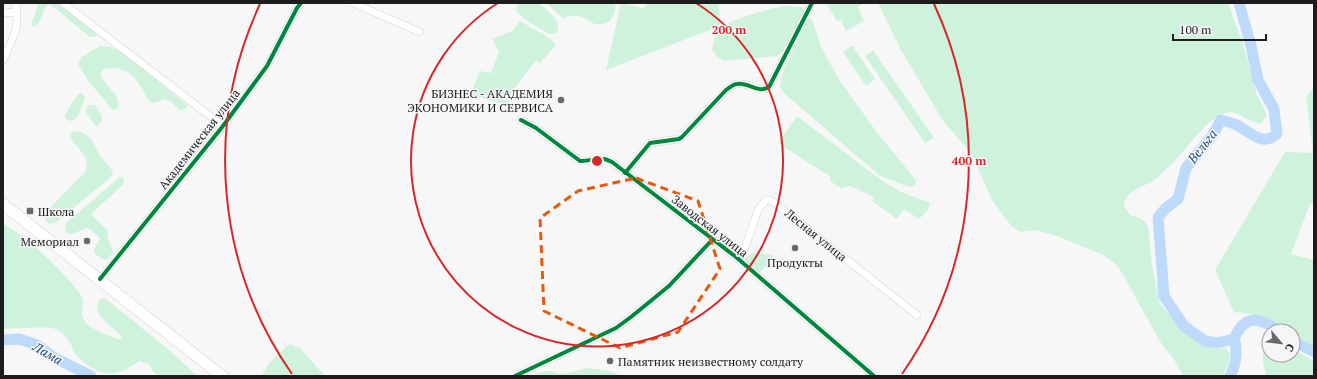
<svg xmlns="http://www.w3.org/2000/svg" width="1317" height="379" viewBox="0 0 1317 379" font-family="'PT Serif',serif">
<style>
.green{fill:#cff2dc}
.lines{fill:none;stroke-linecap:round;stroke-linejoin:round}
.river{stroke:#bedafb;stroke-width:11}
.minor-casing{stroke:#d2d2d3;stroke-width:8}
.primary-casing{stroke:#d2d2d3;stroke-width:12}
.minor{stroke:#fefefe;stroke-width:7}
.primary{stroke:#fefefe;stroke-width:11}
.cycleway-casing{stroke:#f6f6f9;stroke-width:6}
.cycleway{stroke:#00873e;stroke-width:4}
.marked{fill:none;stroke:#e8590c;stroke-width:3;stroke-dasharray:8 5;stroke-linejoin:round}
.ring{fill:none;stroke:#d62828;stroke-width:2}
.poi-dot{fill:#69696a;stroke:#f6f6f9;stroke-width:1.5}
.labels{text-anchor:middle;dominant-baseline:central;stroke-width:3;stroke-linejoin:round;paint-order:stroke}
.poi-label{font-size:12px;fill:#1d1d1e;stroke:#f6f6f9;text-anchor:end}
.street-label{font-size:12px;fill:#1d1d1e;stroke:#f6f6f9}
.water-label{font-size:13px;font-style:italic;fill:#184b7e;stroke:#f6f6f9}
.centre{fill:#d62828;stroke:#f6f6f9;stroke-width:2}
.ring-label{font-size:12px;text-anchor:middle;font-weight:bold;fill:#d62828;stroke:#f6f6f9;stroke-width:3;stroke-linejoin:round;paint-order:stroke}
</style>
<rect width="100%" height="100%" fill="#f7f7f8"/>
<!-- green -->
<path class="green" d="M 39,3 L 56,3 L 96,33 L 97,36 L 94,37 L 90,37 L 50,4 L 46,6 L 39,23 L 33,27 L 31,24 Z
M 518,3 L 538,3 C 547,10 566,23 555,34 L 549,34 L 524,19 L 517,12 L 516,7 Z
M 546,3 L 616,3 L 614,14 L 610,21 C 589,30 592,17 576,16 C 572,15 568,18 563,18 Z
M 621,3 L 643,8 L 648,3 L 719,3 L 720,26 L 606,70 Z
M 826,3 L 863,3 L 858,7 L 864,21 L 846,31 L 841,20 L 837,21 Z
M 878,3 L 1228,3 L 1243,44 L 1257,95 L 1267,115 L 1261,124 C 1257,123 1253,122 1249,120 C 1240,116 1237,111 1226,113 C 1208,117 1187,148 1175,161 C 1170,166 1164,171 1159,176 C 1147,188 1126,187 1124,206 L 1130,215 L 1142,219 L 1148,226 L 1152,265 L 1160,304 L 1191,337 L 1207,347 L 1218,349 L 1225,348 L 1230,353 L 1228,366 L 1222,376 L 1183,376 L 1175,361 L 1161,343 L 1118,266 L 1103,255 L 1057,236 L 1035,230 L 1021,232 L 1012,227 L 992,200 L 971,153 L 943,121 L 901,50 Z
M 786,6 L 801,7 L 804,9 L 804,12 L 782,52 L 777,56 L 724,61 L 717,57 L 712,50 C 713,43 714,36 719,30 C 727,19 772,8 786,6 Z
M 808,17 L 812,20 L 822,49 L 840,81 L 878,134 L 916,180 L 915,186 L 910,187 L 880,176 L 785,94 L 780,88 L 781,77 Z
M 520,21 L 551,39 L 556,45 L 540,63 L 536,60 L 511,93 L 508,106 L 471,94 L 480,71 L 491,73 L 499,52 L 492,39 L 512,31 Z
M 852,45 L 875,79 L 866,86 L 843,52 Z
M 100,46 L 111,47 L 122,52 L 186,104 L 187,107 L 181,111 L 170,101 L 165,99 L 154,103 L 149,101 C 138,81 130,64 104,69 L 101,73 L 101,77 L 117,97 L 119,105 L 117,109 L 113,110 L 89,82 L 78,64 L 82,57 Z
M 873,50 L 934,138 L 925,143 L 865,56 Z
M 1314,88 L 1314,202 L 1310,204 L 1291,254 L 1314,260 L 1314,349 L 1293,336 L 1293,331 L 1286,331 L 1263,316 L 1234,312 L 1215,270 L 1285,152 L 1313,153 L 1306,97 Z
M 82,93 L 85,98 L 78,116 L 72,121 L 67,120 L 65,116 L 68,109 L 78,94 Z
M 89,105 L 95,105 L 101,115 L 102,120 L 99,125 L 96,126 L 87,114 L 86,109 Z
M 797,116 L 881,180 L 901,192 L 930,203 L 928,210 L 919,219 L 904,209 L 897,219 L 872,201 L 874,197 L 851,186 L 841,188 L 830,181 L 831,177 L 778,143 Z
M 77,131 C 95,136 93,146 102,158 C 106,164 112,167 113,174 L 111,177 L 55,223 L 49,224 L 46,220 L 44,215 L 47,211 L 85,172 C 92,156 76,149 70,136 L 72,132 Z
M 120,177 L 123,177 L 124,181 L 123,185 L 93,212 L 92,215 L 106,229 L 108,232 C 106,241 113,245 113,253 L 106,260 L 101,258 L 95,254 L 94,250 L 100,239 L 98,236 L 88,228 C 79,229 75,236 66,233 L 65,229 L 66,223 Z
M 3,223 C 31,241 58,266 78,291 C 85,300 83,302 82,311 C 80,327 106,334 118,339 L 121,339 L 121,335 C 111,326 90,314 100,299 L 106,299 L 169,350 L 197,376 L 159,376 L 153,371 L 149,364 L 140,361 C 120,374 108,379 87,365 C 84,362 79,359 76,355 C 71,345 68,336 58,330 C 49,325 15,329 3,329 Z
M 752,253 L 769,254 L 775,257 L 759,273 L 743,261 L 745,258 Z
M 290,344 L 300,348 L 325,376 L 262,376 C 268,362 278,353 290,344 Z
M 1269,349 L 1269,355 L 1293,355 L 1293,349 L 1314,361 L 1314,376 L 1267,376 L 1263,364 L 1263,354 Z
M 586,368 L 611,371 L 621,376 L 532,376 L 539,372 L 550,371 L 560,374 L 573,372 Z"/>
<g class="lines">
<!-- river -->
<path class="river" d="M 1234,339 L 1217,343 L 1205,341 L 1184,326 L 1164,296 L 1158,217 L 1166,208 L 1178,199 L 1186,168 L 1212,136 L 1221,120 C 1225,121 1230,122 1234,124 C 1250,130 1260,148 1277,134 L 1274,109 L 1258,80 L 1251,46 L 1239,3
M 3,340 L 19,339 L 37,345 L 53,357 L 91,376
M 1293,341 L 1314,352
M 1230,376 C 1236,366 1238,349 1234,339 C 1236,335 1239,328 1243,325 C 1255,314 1268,324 1279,331"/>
<!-- minor casing -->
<g class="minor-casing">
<path id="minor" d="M 63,3 L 223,126
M 353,3 L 420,32
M 3,13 L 17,12
M 3,60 C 13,38 20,28 16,3
M 521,120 L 536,128 L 580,161 C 593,162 598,154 612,162 L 736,257 L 874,376
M 625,173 L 650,143 L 679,139 L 682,137 L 726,90 C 729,88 733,84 737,84 C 749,82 758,94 769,87 L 812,3
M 736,257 L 745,248 L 758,210 L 766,200 L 771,200 L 917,315
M 100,279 L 223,126 L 267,66 L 297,8 L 301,3
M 515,376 L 616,328 L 631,317 L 669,286 L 712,240"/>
</g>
<!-- primary casing -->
<g class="primary-casing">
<path id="primary" d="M 3,204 L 222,376"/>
</g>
<!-- minor -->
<use href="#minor" class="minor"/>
<!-- primary -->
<use href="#primary" class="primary"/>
<!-- cycleway casing -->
<g class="cycleway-casing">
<path id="cycleway" d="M 521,120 L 536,128 L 580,161 C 593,162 598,154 612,162 L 736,257 L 874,376
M 625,173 L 650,143 L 679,139 L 682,137 L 726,90 C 729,88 733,84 737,84 C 749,82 758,94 769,87 L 812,3
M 100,279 L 223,126 L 267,66 L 297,8 L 301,3
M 515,376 L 616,328 L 631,317 L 669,286 L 712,240"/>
</g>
<!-- cycleway -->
<use href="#cycleway" class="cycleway"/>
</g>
<!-- marked area -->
<path class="marked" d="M 636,178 L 698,201 L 720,269 L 678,332 L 620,348 L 544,311 L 540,218 L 578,191 Z"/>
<!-- distance rings -->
<g class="ring">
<path d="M696 3A186 186 0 1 1 498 3"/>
<path d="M292 374A372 372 0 0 1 260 4M934 4A372 372 0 0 1 902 374"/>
</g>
<!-- markers -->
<g class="poi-dot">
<circle cx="561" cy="100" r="4"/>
<rect x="26" y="207" width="8" height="8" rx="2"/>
<circle cx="87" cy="241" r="4"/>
<circle cx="795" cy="248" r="4"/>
<circle cx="610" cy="361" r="4"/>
</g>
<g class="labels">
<!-- poi labels -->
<g class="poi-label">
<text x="553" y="93">БИЗНЕС - АКАДЕМИЯ<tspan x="553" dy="14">ЭКОНОМИКИ И СЕРВИСА</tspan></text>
<text x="38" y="211" text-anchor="start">Школа</text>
<text x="79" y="241">Мемориал</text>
<text x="795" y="262" text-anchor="middle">Продукты</text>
<text x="618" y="361" text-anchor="start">Памятник неизвестному солдату</text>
</g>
<!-- street labels -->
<g class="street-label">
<text transform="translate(199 139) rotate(-52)">Академическая улица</text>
<text transform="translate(710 226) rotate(38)">Заводская улица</text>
<text transform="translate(816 235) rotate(39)">Лесная улица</text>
</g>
<!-- water labels -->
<g class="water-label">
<text transform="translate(1202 146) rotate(-52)">Вельга</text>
<text transform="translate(48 353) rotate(30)">Лама</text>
</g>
</g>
<circle cx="597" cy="161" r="6" class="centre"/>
<g class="ring-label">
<text x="729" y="34">200 m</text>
<text x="969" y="165">400 m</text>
</g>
<!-- border -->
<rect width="1317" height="379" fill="none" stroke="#1d1d1e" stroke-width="8"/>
<!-- north arrow -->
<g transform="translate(1281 343) rotate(118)"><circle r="19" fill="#f6f6f9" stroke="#9f9fa1"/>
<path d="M0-3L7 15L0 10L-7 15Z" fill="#69696a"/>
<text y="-6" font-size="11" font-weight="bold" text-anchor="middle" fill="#1d1d1e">С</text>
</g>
<!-- scale -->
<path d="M1173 34v6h93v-6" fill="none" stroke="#1d1d1e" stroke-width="2"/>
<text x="1179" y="34" font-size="12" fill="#1d1d1e" stroke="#f6f6f9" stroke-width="3" paint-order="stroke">100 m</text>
</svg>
